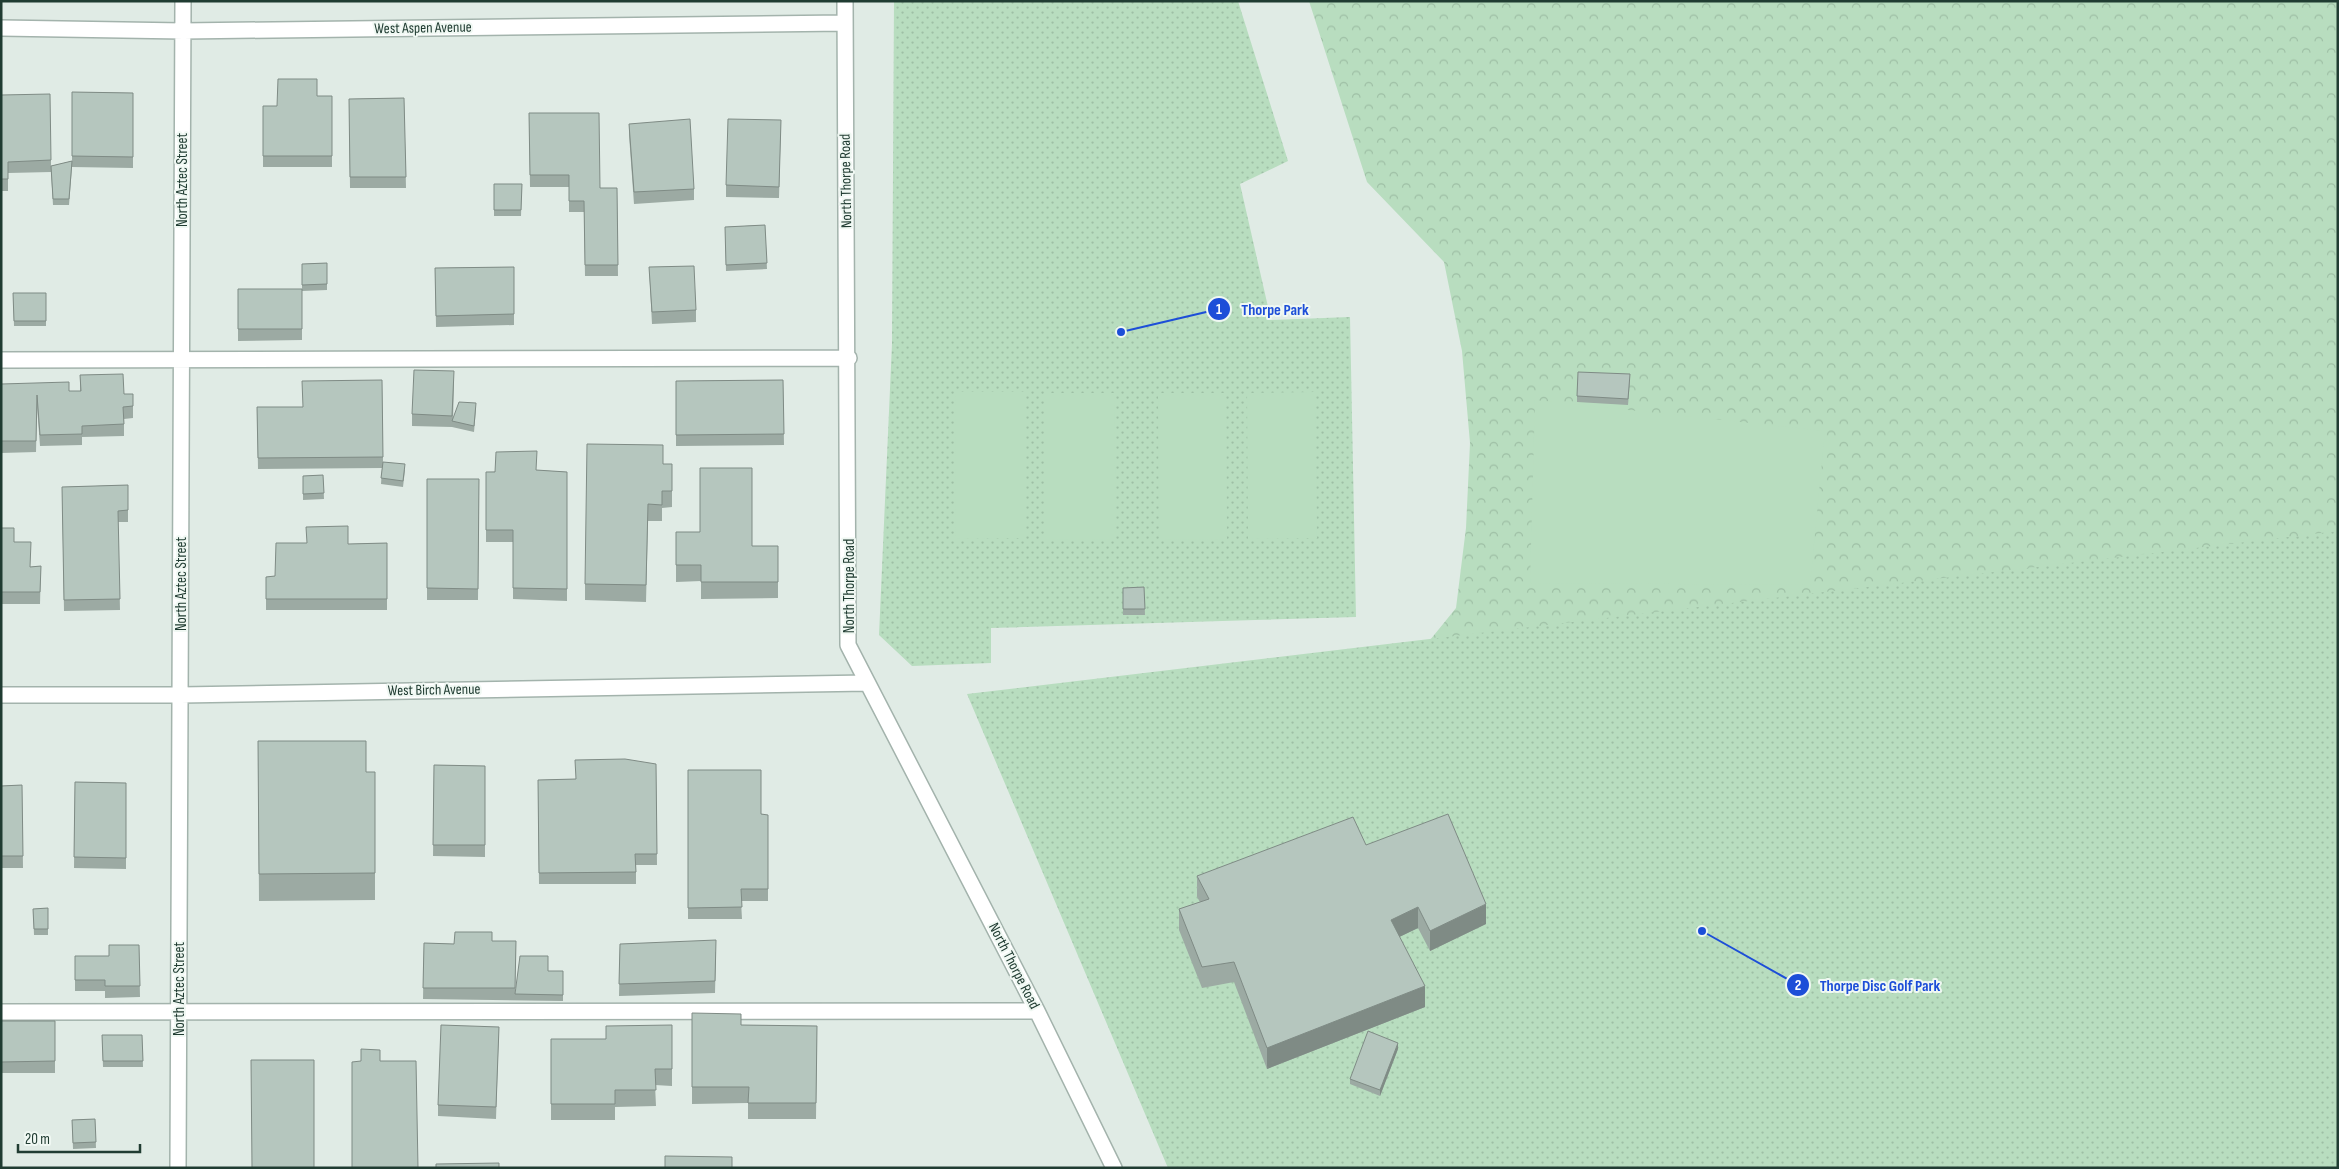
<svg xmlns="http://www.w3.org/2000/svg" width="2339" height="1169" viewBox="0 0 2339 1169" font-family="'Sofia Sans Condensed',sans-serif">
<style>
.forest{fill:url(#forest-crowns)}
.park{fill:url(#park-dots)}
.garden{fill:#b8ddbf}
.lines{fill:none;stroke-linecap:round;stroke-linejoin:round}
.minor-casing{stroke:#a3b3ac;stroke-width:18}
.minor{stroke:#fff;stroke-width:15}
.wall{fill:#9caaa3}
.shaded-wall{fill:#7f8b85}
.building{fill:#b5c6be;stroke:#7f8b85}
.labels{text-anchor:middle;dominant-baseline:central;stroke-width:4;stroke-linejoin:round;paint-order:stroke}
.street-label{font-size:15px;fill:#203c32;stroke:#f0f8f3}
.leader{fill:none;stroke:#1d4ed8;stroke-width:2}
.callout-dot{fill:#1d4ed8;stroke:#f0f8f3;stroke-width:2}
.mark-label{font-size:15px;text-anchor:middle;font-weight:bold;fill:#fff}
.callout-label{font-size:16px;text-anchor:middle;font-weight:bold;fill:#1d4ed8;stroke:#f0f8f3;stroke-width:4;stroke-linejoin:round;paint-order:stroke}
</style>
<defs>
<pattern id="forest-crowns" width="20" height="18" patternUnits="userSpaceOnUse" patternTransform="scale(1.25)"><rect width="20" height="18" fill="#b8ddbf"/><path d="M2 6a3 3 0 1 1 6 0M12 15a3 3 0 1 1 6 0" fill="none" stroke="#9ebfa5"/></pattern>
<pattern id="park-dots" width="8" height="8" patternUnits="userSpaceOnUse" patternTransform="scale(1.25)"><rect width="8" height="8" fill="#b8ddbf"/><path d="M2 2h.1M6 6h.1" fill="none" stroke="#9ebfa5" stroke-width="1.8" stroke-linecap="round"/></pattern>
</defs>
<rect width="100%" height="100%" fill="#e0ebe5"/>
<!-- forest -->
<path class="forest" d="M 1309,1 L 2338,1 L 2338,1168 L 1387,693 L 1456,608 L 1466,528 L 1470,443 L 1462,351 L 1444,262 L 1367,182 Z"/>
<!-- park -->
<path class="park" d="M 894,1 L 1238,1 L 1288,161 L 1240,184 L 1271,320 L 1350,317 L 1356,617 L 991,628 L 991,663 L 912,666 L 879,635 L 892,344 Z
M 2338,531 L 2338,1168 L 1168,1168 L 967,694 Z"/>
<!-- garden -->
<path class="garden" d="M 1024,392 L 1024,538 L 956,539 L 955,392 Z
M 1315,392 L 1317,538 L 1248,539 L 1247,393 Z
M 1046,393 L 1114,393 L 1116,539 L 1046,540 Z
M 1158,393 L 1226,393 L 1227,539 L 1159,540 Z
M 1535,400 L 1825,431 L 1810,585 L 1530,583 Z"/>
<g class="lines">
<!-- minor casing -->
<g class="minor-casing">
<path id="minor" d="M 845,1 L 848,645 L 1037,1011 L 1114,1168
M 1,28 L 183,31 L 844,23
M 1,360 L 849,358
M 1,695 L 181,695 L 867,683
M 1,1012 L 1037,1011
M 178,1168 L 183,1"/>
</g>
<!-- minor -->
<use href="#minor" class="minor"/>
</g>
<!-- wall -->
<path class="wall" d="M 72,92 L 133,93 L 133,168 L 72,167 L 69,205 L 53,205 L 51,172 L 8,173 L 8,191 L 1,191 L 1,95 L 51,160 L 51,166 L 72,161 Z
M 317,96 L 332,96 L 332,167 L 263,167 L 263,106 L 277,106 Z
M 404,98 L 406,188 L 350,188 L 349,99 Z
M 529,113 L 600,188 L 617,188 L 618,276 L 585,276 L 584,212 L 569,212 L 569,187 L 530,187 Z
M 781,120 L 779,198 L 726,197 L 726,185 Z
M 629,124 L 694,189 L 694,200 L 634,204 L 629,135 Z
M 494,184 L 522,184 L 521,216 L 494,216 Z
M 765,225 L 767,269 L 726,271 L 725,227 Z
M 327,263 L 327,290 L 302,291 L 302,340 L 238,341 L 238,289 L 302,289 L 302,264 Z
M 514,267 L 514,325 L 436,327 L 435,268 Z
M 649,267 L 696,310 L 696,322 L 652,324 Z
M 13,293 L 46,293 L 46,326 L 14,326 Z
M 80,375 L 124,394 L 133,394 L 133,418 L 124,419 L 124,436 L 82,437 L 82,445 L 40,446 L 37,406 L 36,452 L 1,453 L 1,384 L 69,391 L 80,391 Z
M 382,380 L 383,462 L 405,470 L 403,487 L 381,484 L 382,468 L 258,469 L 257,407 L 303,407 Z
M 783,380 L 784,445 L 676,446 L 676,381 Z
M 1630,380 L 1628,405 L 1577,402 L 1577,396 Z
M 454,383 L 453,420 L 476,409 L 474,432 L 452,427 L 412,426 L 412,414 Z
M 663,464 L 672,464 L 672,507 L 662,508 L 662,521 L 648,521 L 646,602 L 585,600 L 585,584 Z
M 536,470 L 567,472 L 567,601 L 513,599 L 513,542 L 486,542 L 486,472 Z
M 323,475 L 324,499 L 303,500 L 303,476 Z
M 427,479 L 479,479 L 478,600 L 427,600 Z
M 128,485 L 128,522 L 118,522 L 120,610 L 64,611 L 62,487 Z
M 1,528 L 14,542 L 30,567 L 41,566 L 40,604 L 1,604 Z
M 676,532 L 752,546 L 778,546 L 778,598 L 701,599 L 701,581 L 676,582 Z
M 387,543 L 387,610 L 266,610 L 266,577 L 275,576 L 348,544 Z
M 1144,587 L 1145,615 L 1123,615 L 1123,588 Z
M 258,741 L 366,772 L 375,772 L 375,900 L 259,901 Z
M 656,764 L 657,865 L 636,865 L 636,884 L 539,884 L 538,780 L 575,779 Z
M 434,765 L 485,766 L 485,857 L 433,856 Z
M 688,770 L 761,814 L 768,815 L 768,901 L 741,901 L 742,919 L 688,919 Z
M 75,782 L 126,783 L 126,869 L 74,868 Z
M 22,785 L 23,868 L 1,868 L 1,786 Z
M 1366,845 L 1486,924 L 1430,951 L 1418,928 L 1399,937 L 1425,1007 L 1267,1069 L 1234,982 L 1202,988 L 1179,930 L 1179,909 L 1200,902 L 1197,897 L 1197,876 Z
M 48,908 L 48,935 L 34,935 L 33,909 Z
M 516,941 L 515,993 L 548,971 L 563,971 L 563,1001 L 423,999 L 424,943 L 454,944 Z
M 620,944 L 716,952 L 715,993 L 619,996 Z
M 139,945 L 140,997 L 105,998 L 105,991 L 75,991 L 75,956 L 109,956 Z
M 692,1013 L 741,1025 L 817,1026 L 816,1119 L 748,1119 L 748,1103 L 692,1104 Z
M 1,1021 L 55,1021 L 55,1073 L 1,1073 Z
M 672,1025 L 672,1086 L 655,1085 L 656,1106 L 615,1107 L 615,1120 L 551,1120 L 551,1039 L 606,1039 Z
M 499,1027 L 496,1119 L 438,1116 L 438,1105 Z
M 102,1035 L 142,1035 L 143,1067 L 103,1067 Z
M 1398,1049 L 1380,1096 L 1350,1084 L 1350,1079 Z
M 95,1119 L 96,1148 L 73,1149 L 72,1120 Z"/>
<!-- shaded-wall -->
<path class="shaded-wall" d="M 1486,904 L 1486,924 L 1430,951 L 1430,931 Z
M 1418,907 L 1418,928 L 1391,941 L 1391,920 Z
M 1425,986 L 1425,1007 L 1267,1069 L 1267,1048 Z
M 1398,1043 L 1398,1049 L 1380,1096 L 1380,1090 Z"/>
<!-- building -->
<path class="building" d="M 278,79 L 317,79 L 317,96 L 332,96 L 332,156 L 263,156 L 263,106 L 277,106 Z
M 72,92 L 133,93 L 133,157 L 72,156 Z
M 50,94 L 51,160 L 8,162 L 8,179 L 1,179 L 1,95 Z
M 404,98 L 406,177 L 350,177 L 349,99 Z
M 529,113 L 599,113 L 600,188 L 617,188 L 618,265 L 585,265 L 584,201 L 569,201 L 569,175 L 530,175 Z
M 690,119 L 694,189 L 634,192 L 629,124 Z
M 728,119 L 781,120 L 779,187 L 726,185 Z
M 72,161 L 69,199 L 53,199 L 51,166 Z
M 494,184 L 522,184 L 521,210 L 494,210 Z
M 765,225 L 767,263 L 726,265 L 725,227 Z
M 327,263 L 327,284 L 302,285 L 302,264 Z
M 694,266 L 696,310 L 652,312 L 649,267 Z
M 514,267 L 514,314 L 436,316 L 435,268 Z
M 238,289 L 302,289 L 302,329 L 238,329 Z
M 13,293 L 46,293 L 46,321 L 14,321 Z
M 414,370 L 454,371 L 452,416 L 412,414 Z
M 1578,372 L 1630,374 L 1628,399 L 1577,396 Z
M 123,374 L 124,394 L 133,394 L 133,406 L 123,407 L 124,424 L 82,426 L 82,434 L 40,435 L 37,395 L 36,441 L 1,441 L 1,384 L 69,382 L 69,391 L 81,391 L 80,375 Z
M 382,380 L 383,457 L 258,458 L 257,407 L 303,407 L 302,381 Z
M 783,380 L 784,434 L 676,435 L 676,381 Z
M 459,402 L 476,403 L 474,426 L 452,421 Z
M 587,444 L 663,445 L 663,464 L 672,464 L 672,491 L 662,491 L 662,505 L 648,504 L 646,585 L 585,584 Z
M 537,451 L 536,470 L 567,472 L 567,589 L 513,588 L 513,530 L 486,530 L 486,472 L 495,472 L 496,452 Z
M 383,462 L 405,464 L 403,481 L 381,478 Z
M 700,468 L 752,468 L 752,546 L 778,546 L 778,582 L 701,582 L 701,565 L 676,565 L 676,532 L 700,532 Z
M 323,475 L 324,493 L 303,494 L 303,476 Z
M 427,479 L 479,479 L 478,589 L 427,588 Z
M 128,485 L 128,510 L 118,511 L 120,599 L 64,600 L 62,487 Z
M 348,526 L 348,544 L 387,543 L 387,599 L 266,599 L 266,577 L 275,576 L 276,543 L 307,543 L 306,527 Z
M 1,528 L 14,528 L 14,542 L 31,542 L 30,567 L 41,566 L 40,592 L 1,592 Z
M 1144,587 L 1145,609 L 1123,609 L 1123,588 Z
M 258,741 L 366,741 L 366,772 L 375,772 L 375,873 L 259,874 Z
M 625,759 L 656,764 L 657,854 L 635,854 L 636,872 L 539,873 L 538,780 L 576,779 L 575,760 Z
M 434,765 L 485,766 L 485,845 L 433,845 Z
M 688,770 L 761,770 L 761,814 L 768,815 L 768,889 L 741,889 L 742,907 L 688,908 Z
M 75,782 L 126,783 L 126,858 L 74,857 Z
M 22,785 L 23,856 L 1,856 L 1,786 Z
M 1448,814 L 1486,904 L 1430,931 L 1418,907 L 1391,920 L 1425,986 L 1267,1048 L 1234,962 L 1202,967 L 1179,909 L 1209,899 L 1197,876 L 1353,817 L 1366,845 Z
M 48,908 L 48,929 L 34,929 L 33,909 Z
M 455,932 L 492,932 L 492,941 L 516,941 L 515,988 L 423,988 L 424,943 L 454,944 Z
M 716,940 L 715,981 L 619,984 L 620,944 Z
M 109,945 L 139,945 L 140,986 L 105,986 L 105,980 L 75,980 L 75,956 L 109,956 Z
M 520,956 L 548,956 L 548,971 L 563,971 L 563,995 L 515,994 Z
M 692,1013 L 741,1014 L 741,1025 L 817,1026 L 816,1103 L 748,1103 L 749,1087 L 692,1087 Z
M 1,1021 L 55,1021 L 55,1061 L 1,1062 Z
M 441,1025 L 499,1027 L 496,1107 L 438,1105 Z
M 672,1025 L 672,1069 L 655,1069 L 656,1090 L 615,1090 L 615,1104 L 551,1104 L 551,1039 L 606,1039 L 606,1026 Z
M 1368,1031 L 1398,1043 L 1380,1090 L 1350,1079 Z
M 102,1035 L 142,1035 L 143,1061 L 103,1061 Z
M 361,1049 L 380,1050 L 380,1061 L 416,1061 L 418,1168 L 352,1168 L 352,1062 L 361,1061 Z
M 251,1060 L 314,1060 L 314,1168 L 252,1168 Z
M 95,1119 L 96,1142 L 73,1143 L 72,1120 Z
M 665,1156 L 732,1157 L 732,1168 L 665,1168 Z
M 499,1163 L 499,1168 L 436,1168 L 436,1164 Z"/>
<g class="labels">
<!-- street labels -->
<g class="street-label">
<text transform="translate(423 28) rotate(-1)">West Aspen Avenue</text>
<text transform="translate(182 180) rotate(-90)">North Aztec Street</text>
<text transform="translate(846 181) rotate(-91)">North Thorpe Road</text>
<text transform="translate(181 584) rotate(-90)">North Aztec Street</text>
<text transform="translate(849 586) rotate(-90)">North Thorpe Road</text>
<text transform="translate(434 690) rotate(-1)">West Birch Avenue</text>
<text transform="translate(1014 966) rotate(63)">North Thorpe Road</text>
<text transform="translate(179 989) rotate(-90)">North Aztec Street</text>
</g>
</g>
<!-- callouts -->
<path class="leader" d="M1121 332L1219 309M1702 931L1798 985"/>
<g class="callout-dot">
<circle cx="1121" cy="332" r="5"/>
<circle cx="1702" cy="931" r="5"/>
<circle cx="1219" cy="309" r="12"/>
<circle cx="1798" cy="985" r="12"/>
</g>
<g class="mark-label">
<text x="1219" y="314">1</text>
<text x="1798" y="990">2</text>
</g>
<g class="callout-label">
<text x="1275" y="315">Thorpe Park</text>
<text x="1880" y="991">Thorpe Disc Golf Park</text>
</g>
<!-- border -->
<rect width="2339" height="1169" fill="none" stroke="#203c32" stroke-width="5"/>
<!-- scale -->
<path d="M18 1144v8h122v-8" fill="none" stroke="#203c32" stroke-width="2.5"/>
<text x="25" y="1144" font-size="15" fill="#203c32" stroke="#f0f8f3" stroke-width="4" paint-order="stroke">20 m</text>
</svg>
